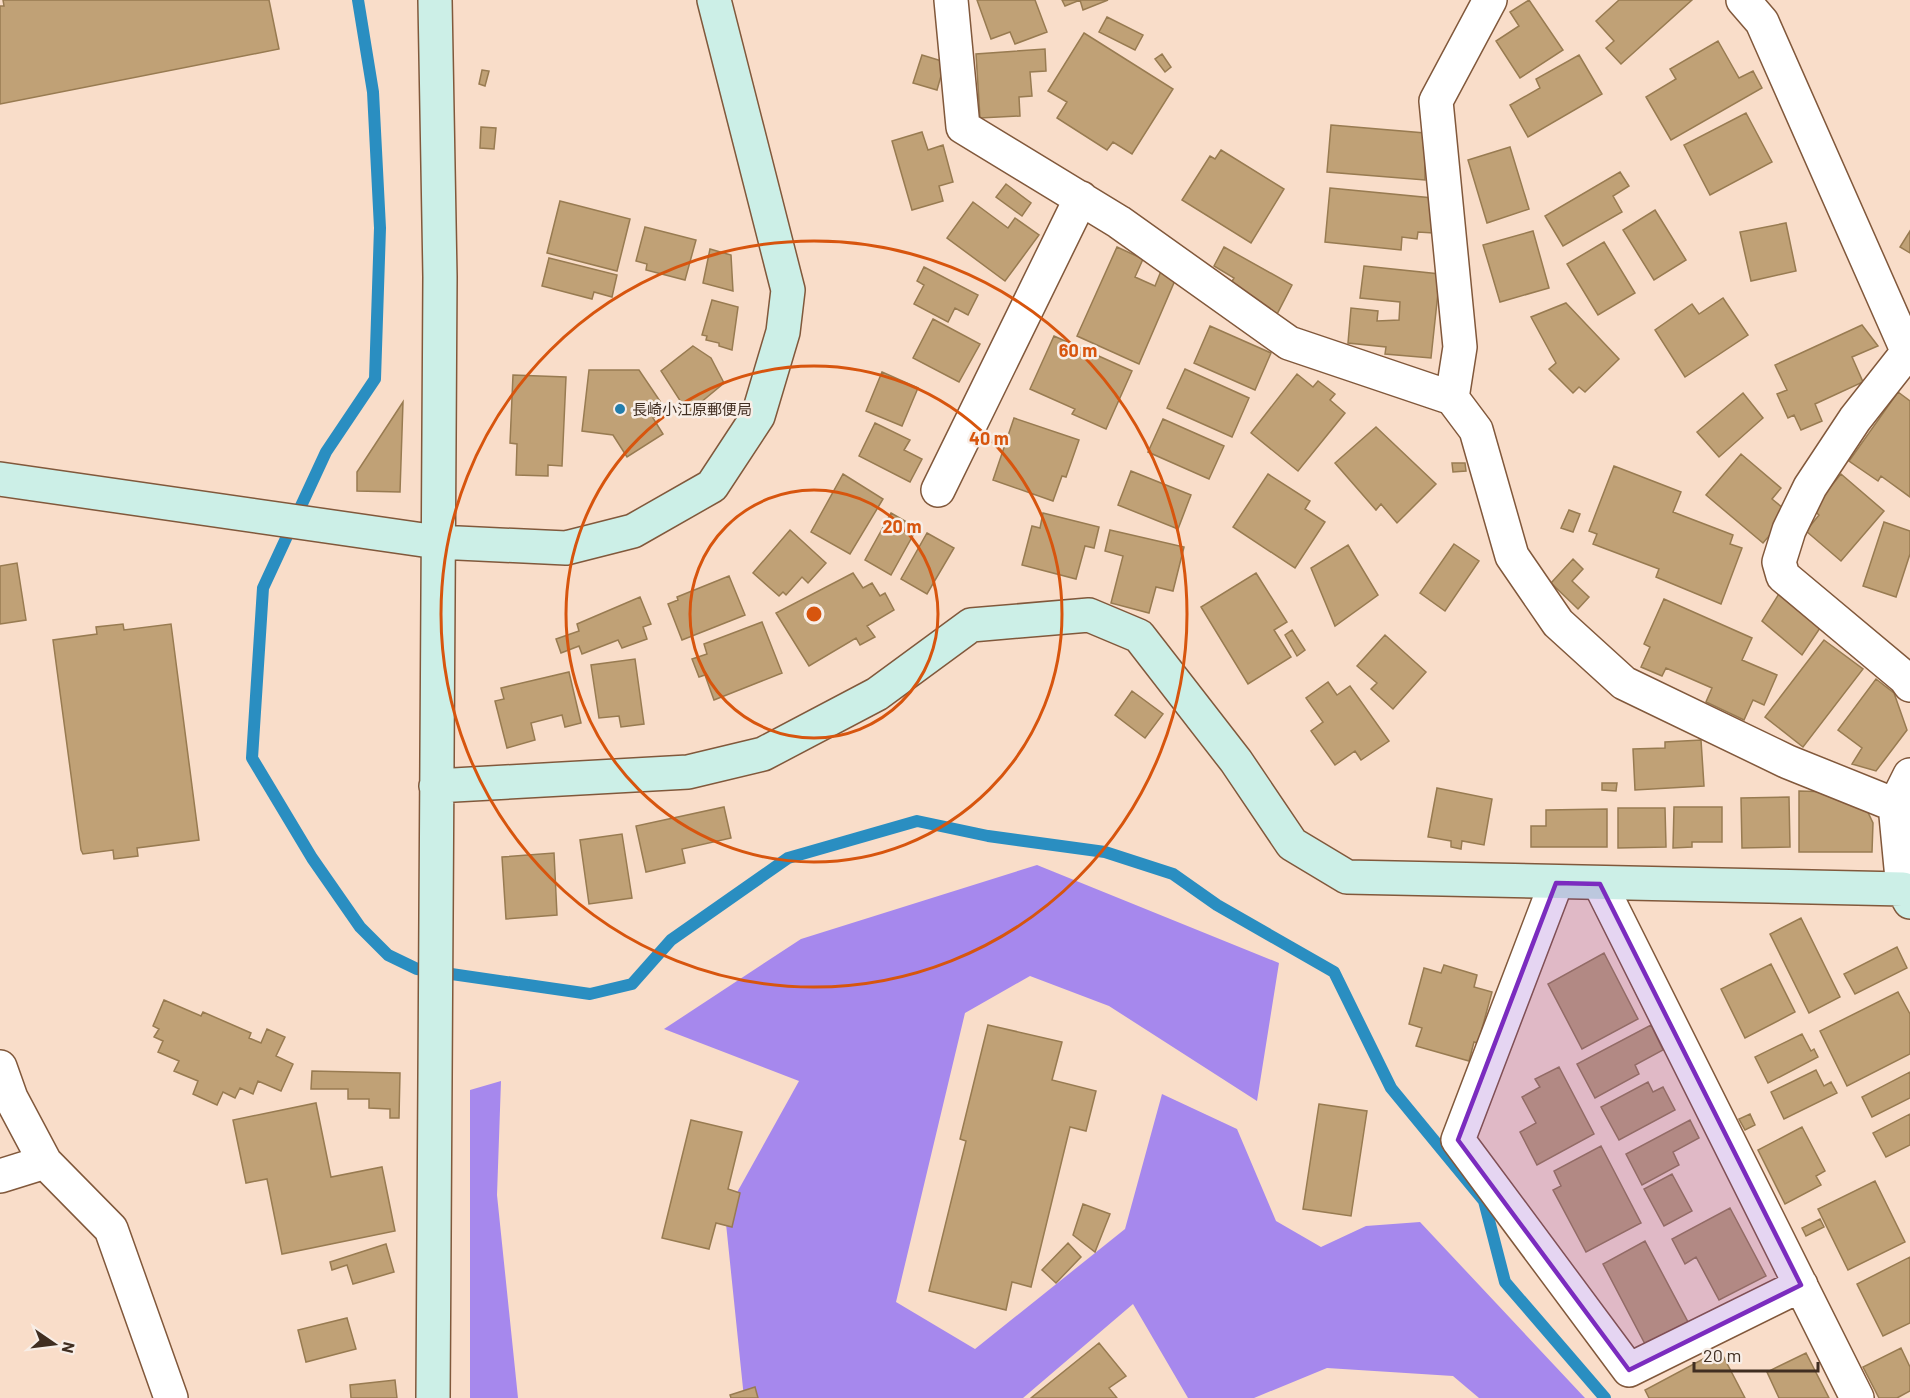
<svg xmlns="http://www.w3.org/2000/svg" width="1910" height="1398" viewBox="0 0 1910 1398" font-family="Barlow,'Noto Sans JP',sans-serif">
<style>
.forest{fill:#a688ed}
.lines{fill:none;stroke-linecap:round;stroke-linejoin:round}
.stream{stroke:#2a8ec1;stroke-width:12}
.building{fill:#c0a176;stroke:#987b51;stroke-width:1.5}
.street-casing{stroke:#81583b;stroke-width:36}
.secondary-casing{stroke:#81583b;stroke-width:36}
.street{stroke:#fff;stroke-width:33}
.secondary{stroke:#ccefe7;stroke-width:33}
.marked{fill:#7b2cbf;fill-opacity:0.2;stroke:#7b2cbf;stroke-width:4.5;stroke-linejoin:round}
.ring{fill:none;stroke:#d7550e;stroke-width:3}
.poi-dot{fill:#237eac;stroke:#f8eee7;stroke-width:2}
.labels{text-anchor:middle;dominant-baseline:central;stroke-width:5;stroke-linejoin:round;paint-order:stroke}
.poi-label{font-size:15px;fill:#402e21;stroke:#f8eee7;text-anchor:start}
.centre{fill:#d7550e;stroke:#f8eee7;stroke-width:3}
.ring-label{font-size:18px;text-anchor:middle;font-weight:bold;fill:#d7550e;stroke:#f8eee7;stroke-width:5;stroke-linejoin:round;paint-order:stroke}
</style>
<rect width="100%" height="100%" fill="#f9ddc9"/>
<!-- forest -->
<path class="forest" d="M 1037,865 L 1279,963 L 1257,1101 L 1109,1006 L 1030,976 L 965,1013 L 896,1302 L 975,1349 L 1125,1229 L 1162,1094 L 1237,1129 L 1276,1221 L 1321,1247 L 1366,1226 L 1420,1222 L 1585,1398 L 1479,1398 L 1453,1376 L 1327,1368 L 1254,1398 L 1188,1398 L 1133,1304 L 1023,1398 L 744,1398 L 725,1214 L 799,1081 L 664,1029 L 801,939 Z
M 501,1081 L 497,1195 L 518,1398 L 470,1398 L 470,1090 Z"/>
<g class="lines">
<!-- stream -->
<path class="stream" d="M 358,0 L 373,92 L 380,228 L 375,379 L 326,452 L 263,588 L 252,758 L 312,858 L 360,927 L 388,955 L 417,969 L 590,994 L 632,984 L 671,940 L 788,858 L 917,821 L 988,836 L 1105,852 L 1173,874 L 1217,905 L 1334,972 L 1391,1088 L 1484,1201 L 1505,1282 L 1605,1398"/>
</g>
<!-- building -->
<path class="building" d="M 3,0 L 269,0 L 279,49 L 0,104 L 0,6 L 4,6 Z
M 977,0 L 1035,0 L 1047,32 L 1015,44 L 1010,32 L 991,39 Z
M 1062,0 L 1108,0 L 1083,10 L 1080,0 L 1065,6 Z
M 1529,0 L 1563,50 L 1520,78 L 1496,41 L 1519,26 L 1510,12 Z
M 1619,0 L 1692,0 L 1621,64 L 1606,48 L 1614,41 L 1596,21 Z
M 1107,17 L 1143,35 L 1135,50 L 1099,32 Z
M 1084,33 L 1173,89 L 1132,154 L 1113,142 L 1107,150 L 1057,118 L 1067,102 L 1048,91 Z
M 1718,41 L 1739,78 L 1753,71 L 1762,88 L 1671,140 L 1646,97 L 1676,79 L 1670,69 Z
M 1045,49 L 1046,71 L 1030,72 L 1032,96 L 1019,97 L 1020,116 L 980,118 L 976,54 Z
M 1162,54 L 1171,67 L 1165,72 L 1155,59 Z
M 922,55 L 945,62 L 937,90 L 913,83 Z
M 1579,55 L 1602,94 L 1528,137 L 1510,105 L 1540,88 L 1536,79 Z
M 482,70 L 489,71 L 485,86 L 479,84 Z
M 1746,113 L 1772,162 L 1710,195 L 1684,145 Z
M 1331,125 L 1425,133 L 1425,180 L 1327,172 Z
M 481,127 L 496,128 L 494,149 L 480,148 Z
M 922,132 L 928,150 L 943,145 L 953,182 L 939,186 L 943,201 L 912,210 L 892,141 Z
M 1510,147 L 1529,209 L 1487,223 L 1468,160 Z
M 1221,150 L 1284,189 L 1251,243 L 1182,200 L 1210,156 L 1215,159 Z
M 1620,172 L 1629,186 L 1613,196 L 1622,212 L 1563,246 L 1545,216 Z
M 1006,184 L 1031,203 L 1022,216 L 996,197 Z
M 1330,188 L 1433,198 L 1433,233 L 1418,232 L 1417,239 L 1402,237 L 1401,250 L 1325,242 Z
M 560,201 L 630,219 L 617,271 L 547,253 Z
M 973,202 L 1008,228 L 1015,218 L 1039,235 L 1005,281 L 947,238 Z
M 1655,210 L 1686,260 L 1654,280 L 1623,230 Z
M 1786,223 L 1796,271 L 1751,281 L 1740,232 Z
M 645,227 L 696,240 L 685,280 L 646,270 L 647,264 L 636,261 Z
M 1533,231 L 1549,288 L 1500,302 L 1483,245 Z
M 1910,231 L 1910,253 L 1900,247 Z
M 1604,242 L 1635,293 L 1598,315 L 1567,264 Z
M 1117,247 L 1143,259 L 1135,277 L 1155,286 L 1161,271 L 1176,278 L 1139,364 L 1077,336 Z
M 1224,247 L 1292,285 L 1275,318 L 1231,283 L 1234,278 L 1214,266 Z
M 710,249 L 731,255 L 733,291 L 703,283 Z
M 549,258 L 617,275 L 612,297 L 594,292 L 592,299 L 542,286 Z
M 1364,266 L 1440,274 L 1431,358 L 1385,354 L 1386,347 L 1348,343 L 1351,308 L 1378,311 L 1377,321 L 1399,320 L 1400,302 L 1360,298 Z
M 924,267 L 978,295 L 968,315 L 955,308 L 948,322 L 914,304 L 924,285 L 917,281 Z
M 1723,298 L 1748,335 L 1685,377 L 1655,330 L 1692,304 L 1699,314 Z
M 712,300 L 738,307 L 732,350 L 719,346 L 719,343 L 706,340 L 707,336 L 702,335 Z
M 1566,303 L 1619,359 L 1585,392 L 1579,387 L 1573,393 L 1549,369 L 1556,363 L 1531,317 Z
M 933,319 L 980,344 L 959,382 L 913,358 Z
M 1862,325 L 1878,346 L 1852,357 L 1863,382 L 1815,404 L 1822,421 L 1801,430 L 1794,415 L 1788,418 L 1777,394 L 1787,390 L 1775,365 Z
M 1210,326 L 1271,353 L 1255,390 L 1194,363 Z
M 1054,336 L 1132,371 L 1106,429 L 1072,414 L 1075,409 L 1030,389 Z
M 693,346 L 711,358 L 724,383 L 688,413 L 661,371 Z
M 1185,369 L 1249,398 L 1232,437 L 1167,408 Z
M 589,370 L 639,370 L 666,410 L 653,418 L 663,434 L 627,457 L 613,435 L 582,431 Z
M 882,372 L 918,388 L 902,426 L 866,411 Z
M 1297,374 L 1313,387 L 1318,381 L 1335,394 L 1330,400 L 1345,413 L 1298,471 L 1251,433 Z
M 513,375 L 566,377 L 562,466 L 548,465 L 548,476 L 516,475 L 517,444 L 510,443 Z
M 1898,392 L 1910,401 L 1910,497 L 1881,476 L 1878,481 L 1849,461 Z
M 1743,393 L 1763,418 L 1719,457 L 1697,432 Z
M 403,402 L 400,492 L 357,491 L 357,472 Z
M 1014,418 L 1079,440 L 1066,477 L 1062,476 L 1053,501 L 993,480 Z
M 1163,419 L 1224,446 L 1209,479 L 1148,452 Z
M 875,423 L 910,440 L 904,450 L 922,459 L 910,482 L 859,456 Z
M 1376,427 L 1436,484 L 1397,523 L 1381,504 L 1376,510 L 1335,463 Z
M 1741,454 L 1781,488 L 1772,499 L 1789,513 L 1763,543 L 1706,495 Z
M 1452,463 L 1465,463 L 1466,471 L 1453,472 Z
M 1614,466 L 1681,492 L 1673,512 L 1733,535 L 1730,544 L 1742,548 L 1721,604 L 1656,577 L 1659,569 L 1593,544 L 1597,534 L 1589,531 Z
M 1131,471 L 1191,495 L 1178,529 L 1118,505 Z
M 843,474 L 883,499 L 850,554 L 811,532 Z
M 1268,474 L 1310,501 L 1305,509 L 1325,522 L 1295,568 L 1233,527 Z
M 1841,474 L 1884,511 L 1841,561 L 1806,531 L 1819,515 L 1812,509 Z
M 1569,510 L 1580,514 L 1573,532 L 1561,528 Z
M 891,513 L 917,528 L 891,575 L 865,560 Z
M 1043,513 L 1099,527 L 1094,548 L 1085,546 L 1076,579 L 1022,565 L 1032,526 L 1040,528 Z
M 1884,522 L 1910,531 L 1910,554 L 1896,597 L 1863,586 Z
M 790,530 L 826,563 L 808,583 L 802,577 L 786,595 L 783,592 L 779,596 L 753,573 Z
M 1110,530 L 1184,547 L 1173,591 L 1156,587 L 1149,613 L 1111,603 L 1123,556 L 1105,551 Z
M 927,533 L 954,548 L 927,594 L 901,579 Z
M 1454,544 L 1479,561 L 1445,611 L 1420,593 Z
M 1348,545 L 1378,595 L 1335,626 L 1311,568 Z
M 1573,559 L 1583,569 L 1572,581 L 1589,597 L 1578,609 L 1551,583 Z
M 17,563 L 26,620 L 0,624 L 0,566 Z
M 853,573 L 863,588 L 872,583 L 880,596 L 885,593 L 894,610 L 867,626 L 875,637 L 860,645 L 856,638 L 809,666 L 776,613 Z
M 1256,573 L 1287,622 L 1274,630 L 1291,657 L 1248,684 L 1201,607 Z
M 729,576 L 745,615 L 682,640 L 668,604 L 678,600 L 677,597 Z
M 1782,589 L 1820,628 L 1802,655 L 1762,621 Z
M 640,597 L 651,624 L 643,627 L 647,639 L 622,648 L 618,640 L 582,654 L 579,646 L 561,653 L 556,639 L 579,631 L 577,624 Z
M 1664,599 L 1752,638 L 1742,660 L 1777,675 L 1764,705 L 1753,700 L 1744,720 L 1706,702 L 1712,688 L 1666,668 L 1662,676 L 1641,667 L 1650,647 L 1644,644 Z
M 762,622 L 782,673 L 714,700 L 705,675 L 699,677 L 692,659 L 707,654 L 704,644 Z
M 123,624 L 124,630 L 171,624 L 199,840 L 137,848 L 138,856 L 114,859 L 113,850 L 83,854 L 81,850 L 53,640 L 97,634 L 96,627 Z
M 1292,630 L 1305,650 L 1297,656 L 1285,635 Z
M 1385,635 L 1426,672 L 1393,709 L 1371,689 L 1377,683 L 1357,666 Z
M 1824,640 L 1863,669 L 1803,747 L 1765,717 Z
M 635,659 L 644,724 L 621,727 L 619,716 L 599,718 L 591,665 Z
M 569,672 L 581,723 L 565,727 L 562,715 L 531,723 L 535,740 L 507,748 L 495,701 L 504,699 L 501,688 Z
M 1876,679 L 1894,693 L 1907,730 L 1876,771 L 1852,764 L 1862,748 L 1838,730 Z
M 1328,682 L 1337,695 L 1350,686 L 1389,741 L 1361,760 L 1355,751 L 1335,765 L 1311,731 L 1323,722 L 1306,698 Z
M 1132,691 L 1163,714 L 1145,738 L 1115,715 Z
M 1701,740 L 1704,786 L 1635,790 L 1633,749 L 1665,748 L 1665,742 Z
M 1602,783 L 1617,783 L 1616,791 L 1602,790 Z
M 1437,788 L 1492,799 L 1484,845 L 1462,841 L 1461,849 L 1451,847 L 1451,841 L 1428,837 Z
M 1799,791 L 1833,792 L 1864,804 L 1873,823 L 1872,852 L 1799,852 Z
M 1789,797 L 1790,847 L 1742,848 L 1741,798 Z
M 724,807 L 731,838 L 682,849 L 685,863 L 646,872 L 636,826 Z
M 1674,807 L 1722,807 L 1722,842 L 1692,842 L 1692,847 L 1673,848 Z
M 1618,808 L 1665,808 L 1666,847 L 1618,848 Z
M 1607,809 L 1607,847 L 1531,847 L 1531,826 L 1546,826 L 1546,810 Z
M 622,834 L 632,898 L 589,904 L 580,840 Z
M 554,853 L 557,915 L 506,919 L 502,857 Z
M 1801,918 L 1840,997 L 1809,1013 L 1770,934 Z
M 1897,947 L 1907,968 L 1855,994 L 1844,974 Z
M 1604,953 L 1638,1019 L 1582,1049 L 1548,984 Z
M 1771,964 L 1795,1012 L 1745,1038 L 1721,989 Z
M 1444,965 L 1477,975 L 1474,987 L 1492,992 L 1478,1043 L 1474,1042 L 1469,1061 L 1416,1046 L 1422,1028 L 1409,1024 L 1424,968 L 1441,973 Z
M 1898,992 L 1910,1014 L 1910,1054 L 1847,1086 L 1820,1031 Z
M 164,1000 L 201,1016 L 203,1012 L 251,1033 L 249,1038 L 261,1043 L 267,1029 L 285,1037 L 276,1056 L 293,1064 L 281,1091 L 258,1081 L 253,1094 L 240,1088 L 235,1098 L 223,1092 L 217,1105 L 193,1094 L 198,1081 L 174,1071 L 179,1061 L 158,1052 L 163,1041 L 154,1037 L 159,1029 L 153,1026 Z
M 988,1025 L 1062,1042 L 1052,1080 L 1096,1091 L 1086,1131 L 1070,1127 L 1031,1287 L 1012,1282 L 1006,1310 L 929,1291 L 966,1141 L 960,1139 Z
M 1651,1025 L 1663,1050 L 1635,1065 L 1639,1074 L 1595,1098 L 1577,1064 Z
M 1802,1034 L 1811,1051 L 1814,1049 L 1818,1057 L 1768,1083 L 1755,1057 Z
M 1559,1067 L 1594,1134 L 1537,1165 L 1520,1132 L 1536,1123 L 1522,1097 L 1540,1087 L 1535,1079 Z
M 1816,1070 L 1824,1086 L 1831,1082 L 1837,1093 L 1784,1119 L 1771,1092 Z
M 312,1071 L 400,1073 L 399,1118 L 390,1118 L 390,1109 L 369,1108 L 369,1099 L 348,1099 L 348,1089 L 311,1089 Z
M 1910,1072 L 1910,1098 L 1872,1117 L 1862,1097 Z
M 1648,1082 L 1653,1092 L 1663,1087 L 1675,1110 L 1619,1140 L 1601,1107 Z
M 316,1103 L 331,1177 L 382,1167 L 395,1231 L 282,1254 L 267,1179 L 246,1183 L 233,1120 Z
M 1319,1104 L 1367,1111 L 1351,1216 L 1303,1209 Z
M 1750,1114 L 1755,1125 L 1745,1130 L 1739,1119 Z
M 1910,1114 L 1910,1145 L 1886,1157 L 1873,1133 Z
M 691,1120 L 742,1132 L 728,1189 L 740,1193 L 732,1227 L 716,1223 L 709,1249 L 662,1238 Z
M 1690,1120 L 1699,1138 L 1673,1152 L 1679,1165 L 1642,1185 L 1626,1154 Z
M 1802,1127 L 1825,1171 L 1816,1176 L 1821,1185 L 1785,1204 L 1758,1150 Z
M 1601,1146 L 1641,1223 L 1586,1252 L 1553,1190 L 1561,1186 L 1554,1171 Z
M 1672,1174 L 1692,1211 L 1664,1226 L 1644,1189 Z
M 1875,1181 L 1905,1242 L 1848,1270 L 1818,1209 Z
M 1083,1204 L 1110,1214 L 1095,1252 L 1073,1235 Z
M 1730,1208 L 1766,1276 L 1719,1300 L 1696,1257 L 1685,1264 L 1672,1239 Z
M 1820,1219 L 1824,1227 L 1806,1236 L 1802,1228 Z
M 1645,1241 L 1688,1322 L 1645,1344 L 1603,1264 Z
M 1068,1243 L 1081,1257 L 1056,1283 L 1042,1270 Z
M 386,1244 L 394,1272 L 353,1284 L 347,1265 L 332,1270 L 330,1262 Z
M 1910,1257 L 1910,1323 L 1883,1336 L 1857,1284 Z
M 347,1318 L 356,1349 L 306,1362 L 298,1330 Z
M 1099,1343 L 1126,1376 L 1109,1388 L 1117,1398 L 1031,1398 Z
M 1901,1348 L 1910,1367 L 1910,1391 L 1897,1398 L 1879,1398 L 1863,1367 Z
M 1720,1350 L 1745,1398 L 1649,1398 L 1645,1390 Z
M 1806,1353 L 1829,1398 L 1779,1398 L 1767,1372 Z
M 395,1380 L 397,1398 L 351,1398 L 350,1385 Z
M 755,1387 L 758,1398 L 731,1398 L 730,1395 Z"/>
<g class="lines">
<!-- street casing -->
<g class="street-casing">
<path id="street" d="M 951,0 L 963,127 L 1119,222 L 1289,343 L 1452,398 L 1476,430 L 1512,556 L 1558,623 L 1624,683 L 1788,762 L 1895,805 L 1910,805
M 1743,0 L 1762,22 L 1910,357
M 1907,353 L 1855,419 L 1810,487 L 1789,530 L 1779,562 L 1783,576 L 1905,678 L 1910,685
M 1452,398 L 1460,347 L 1436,101 L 1490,0
M 938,490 L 1081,198
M 1556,883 L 1458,1140 L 1629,1370 L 1801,1285
M 1600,884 L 1857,1398
M 1903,889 L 1895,805 L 1910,775
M 0,1067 L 11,1098 L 45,1162 L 111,1229 L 171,1398
M 0,1176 L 45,1162"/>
</g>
<!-- secondary casing -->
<g class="secondary-casing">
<path id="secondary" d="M 0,479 L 437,542 L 566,548 L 633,531 L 712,486 L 758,416 L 783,332 L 788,290 L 714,0
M 436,786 L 688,772 L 763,754 L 877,694 L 971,625 L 1089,615 L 1139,636 L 1236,761 L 1292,844 L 1347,877 L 1903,889 L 1910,902
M 433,1398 L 440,277 L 435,0"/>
</g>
<!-- street -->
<use href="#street" class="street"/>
<!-- secondary -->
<use href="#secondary" class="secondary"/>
</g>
<!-- marked area -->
<path class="marked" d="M 1556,883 L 1600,884 L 1801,1285 L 1629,1370 L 1458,1140 Z"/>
<!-- distance rings -->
<g class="ring">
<circle cx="814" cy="614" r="124"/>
<circle cx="814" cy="614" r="248"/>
<circle cx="814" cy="614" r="373"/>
</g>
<!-- markers -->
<circle class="poi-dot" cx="620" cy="409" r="6"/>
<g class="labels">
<!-- poi labels -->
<g class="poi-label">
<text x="632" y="409">長崎小江原郵便局</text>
</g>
</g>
<circle cx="814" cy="614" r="9" class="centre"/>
<g class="ring-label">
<text x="1078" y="357">60 m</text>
<text x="989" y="445">40 m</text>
<text x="902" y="533">20 m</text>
</g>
<!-- north arrow -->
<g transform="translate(54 1344) rotate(104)" stroke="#f8eee7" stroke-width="4.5" paint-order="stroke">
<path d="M0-4.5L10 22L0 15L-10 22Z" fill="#402e21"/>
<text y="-9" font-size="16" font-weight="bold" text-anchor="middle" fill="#402e21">N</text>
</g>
<!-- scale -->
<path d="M1694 1362v9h124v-9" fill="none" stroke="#402e21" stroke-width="3"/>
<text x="1703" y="1362" font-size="18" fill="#402e21" stroke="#f8eee7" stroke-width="4.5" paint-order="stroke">20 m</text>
</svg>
